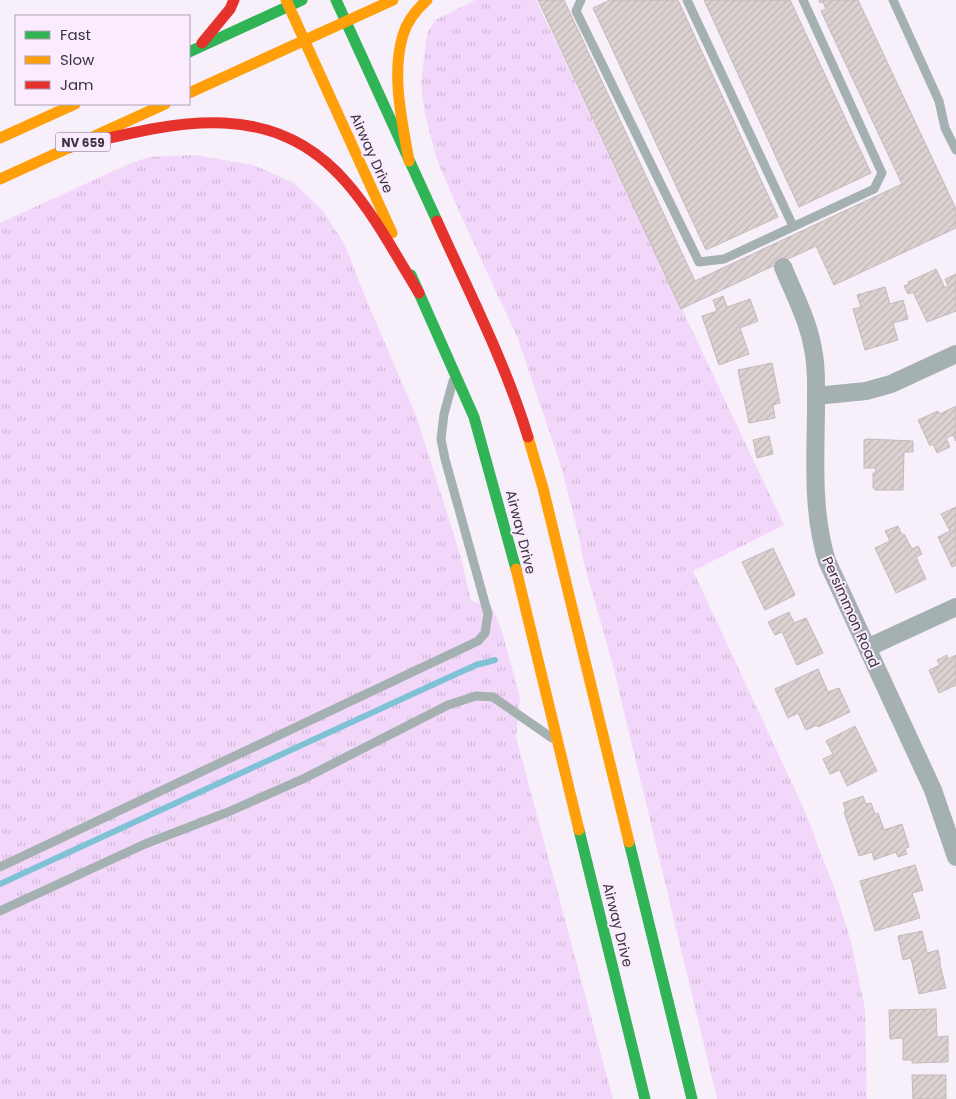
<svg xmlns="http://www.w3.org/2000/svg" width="956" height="1099" viewBox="0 0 956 1099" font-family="Poppins,sans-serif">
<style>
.grass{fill:url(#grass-tufts)}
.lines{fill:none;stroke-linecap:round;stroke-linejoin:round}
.stream{stroke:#7fc2d6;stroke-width:6}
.building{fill:url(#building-hatch);stroke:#c3baba}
.lane{stroke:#a5b0b1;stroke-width:9}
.street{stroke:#a5b0b1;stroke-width:18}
.fast{stroke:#30b455;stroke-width:11}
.slow{stroke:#ff9f0a;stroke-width:11}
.jam{stroke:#e5322d;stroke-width:11}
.labels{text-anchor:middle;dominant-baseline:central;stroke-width:4;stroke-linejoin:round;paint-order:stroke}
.shield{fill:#faebfe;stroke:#766a78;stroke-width:1}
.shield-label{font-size:12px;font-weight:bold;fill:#3d333f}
.street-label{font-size:14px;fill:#3d333f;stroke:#faebfe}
</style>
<defs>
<pattern id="grass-tufts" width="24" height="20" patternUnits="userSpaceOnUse" patternTransform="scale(1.25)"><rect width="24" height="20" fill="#f3d7fa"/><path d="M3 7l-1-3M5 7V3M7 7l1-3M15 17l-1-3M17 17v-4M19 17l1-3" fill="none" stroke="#d1b9d7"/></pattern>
<pattern id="building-hatch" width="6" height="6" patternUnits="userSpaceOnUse" patternTransform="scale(1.25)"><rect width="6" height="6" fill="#dcd2d2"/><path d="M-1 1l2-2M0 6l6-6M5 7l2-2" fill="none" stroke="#beb5b5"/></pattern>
</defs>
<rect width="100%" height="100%" fill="#f7effa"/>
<!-- grass -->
<path class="grass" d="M 475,0 L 536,0 L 784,525 L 693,571 L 803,807 L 834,887 L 851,942 L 865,1009 L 867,1099 L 717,1099 L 613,666 L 583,560 L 579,536 L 561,466 L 518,339 L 462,218 L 437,160 L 425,115 L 421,83 L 427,33 L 435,20 Z
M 195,155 L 253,165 L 294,183 L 322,210 L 344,243 L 366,299 L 417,418 L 461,558 L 471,601 L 491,605 L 501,628 L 520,697 L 516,737 L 613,1099 L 0,1099 L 0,223 L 129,164 L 149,157 Z"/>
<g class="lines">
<!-- stream -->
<path class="stream" d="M 0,884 L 443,680 L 476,665 L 495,660"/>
</g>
<!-- building -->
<path class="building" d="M 538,0 L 564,0 L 695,281 L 902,184 L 821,11 L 826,9 L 823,2 L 820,3 L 819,0 L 858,0 L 956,209 L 956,228 L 834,285 L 816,246 L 681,309 Z
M 610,0 L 678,0 L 778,217 L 706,250 L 593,8 Z
M 704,0 L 790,0 L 871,173 L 799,207 Z
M 936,269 L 945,288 L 948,286 L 945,279 L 956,274 L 956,311 L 927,322 L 913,292 L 908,294 L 904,286 L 909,284 L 908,282 Z
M 885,287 L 890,304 L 903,300 L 908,319 L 893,323 L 898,340 L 865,350 L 853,309 L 861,307 L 857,295 Z
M 723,296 L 727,307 L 750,299 L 758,321 L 740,328 L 749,354 L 719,365 L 702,316 L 717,311 L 713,300 Z
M 772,363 L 780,403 L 773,405 L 775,418 L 749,423 L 738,370 Z
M 956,406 L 956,441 L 953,435 L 946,438 L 950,447 L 937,453 L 933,444 L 930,446 L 918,420 L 938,411 L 940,414 Z
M 769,436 L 773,454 L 757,458 L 753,440 Z
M 867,439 L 913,441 L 913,452 L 904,452 L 903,490 L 875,490 L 875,488 L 873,488 L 873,473 L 875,473 L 876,468 L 864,468 L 864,440 Z
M 956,507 L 956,565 L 952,567 L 938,537 L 950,531 L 941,514 Z
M 898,526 L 902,535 L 904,534 L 912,549 L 918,546 L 922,554 L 916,557 L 926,579 L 896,593 L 875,548 L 890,541 L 885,531 Z
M 773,548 L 795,595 L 765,610 L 742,562 Z
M 789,612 L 794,623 L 806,618 L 823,653 L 797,665 L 782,632 L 775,635 L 768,622 Z
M 947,655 L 948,659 L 956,655 L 956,685 L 939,693 L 929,670 L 940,665 L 937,660 Z
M 818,669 L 828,692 L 839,688 L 850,712 L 818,727 L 817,725 L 806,730 L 798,713 L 788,718 L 775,689 Z
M 855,726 L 877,771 L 847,786 L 840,770 L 830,774 L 823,759 L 833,754 L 826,741 Z
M 863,796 L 866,804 L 871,803 L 875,814 L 878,813 L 884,830 L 902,824 L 909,847 L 905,849 L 907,854 L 898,857 L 896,852 L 874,860 L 872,852 L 859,856 L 844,812 L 846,811 L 843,803 Z
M 915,865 L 923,890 L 912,893 L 920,918 L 875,931 L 860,881 Z
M 922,931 L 927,953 L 938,950 L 939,957 L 940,957 L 940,965 L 946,988 L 919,994 L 911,958 L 903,960 L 898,936 Z
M 936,1009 L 937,1037 L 948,1036 L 948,1062 L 912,1063 L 912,1060 L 903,1060 L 903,1038 L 890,1039 L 889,1010 Z
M 912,1075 L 946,1075 L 946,1099 L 913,1099 Z"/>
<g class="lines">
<!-- lane -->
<path class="lane" d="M 581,0 L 576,11 L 699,262 L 724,259 L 874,189 L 882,173 L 803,0
M 687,0 L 793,226
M 893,0 L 939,101 L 945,128 L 956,150
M 0,867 L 478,641 L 485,633 L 488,614 L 445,459 L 441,439 L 444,414 L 453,381
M 0,911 L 145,844 L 228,812 L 305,778 L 448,705 L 476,696 L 493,697 L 552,738"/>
<!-- street -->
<path class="street" d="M 783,267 C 794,294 808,320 813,349 C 817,367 816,384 816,402 C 816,455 811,510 827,561 L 933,790 L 956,857
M 816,396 L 866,391 L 891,384 L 956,354
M 867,648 L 956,607"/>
<!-- fast -->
<path class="fast" d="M 336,0 L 437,221
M 189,52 L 302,0
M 411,275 L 474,417 L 516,569
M 579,830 L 645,1099
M 629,842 L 692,1099"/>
<!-- slow -->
<path class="slow" d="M 286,0 L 392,233
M 189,93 L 393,0
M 0,138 L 75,104
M 409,161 C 402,121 391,74 403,35 C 407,21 417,9 427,0
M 0,179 L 165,104
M 528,437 L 543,488 L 629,842
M 516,569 L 579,830"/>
<!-- jam -->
<path class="jam" d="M 202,43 L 230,9 L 234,0
M 71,147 C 169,124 270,94 346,182 C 375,215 396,256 419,293
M 437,221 C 469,292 505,362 528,437"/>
</g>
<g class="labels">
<!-- shield labels -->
<rect class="shield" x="55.5" y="132.5" width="55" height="19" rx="4"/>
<g class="shield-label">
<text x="83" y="142">NV 659</text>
</g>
<!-- street labels -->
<g class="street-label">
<text transform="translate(372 153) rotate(66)">Airway Drive</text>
<text transform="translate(521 532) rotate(76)">Airway Drive</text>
<text transform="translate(851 612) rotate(66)">Persimmon Road</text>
<text transform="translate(618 925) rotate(76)">Airway Drive</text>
</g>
</g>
<!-- legend -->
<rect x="15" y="15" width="175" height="90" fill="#faebfe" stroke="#aea1b2"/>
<rect x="25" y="31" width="25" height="8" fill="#30b455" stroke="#aea1b2"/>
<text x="60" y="40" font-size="15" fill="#3d333f">Fast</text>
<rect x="25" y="56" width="25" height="8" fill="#ff9f0a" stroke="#aea1b2"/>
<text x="60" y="65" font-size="15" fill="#3d333f">Slow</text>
<rect x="25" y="81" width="25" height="8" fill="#e5322d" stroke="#aea1b2"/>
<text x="60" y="90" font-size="15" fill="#3d333f">Jam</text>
</svg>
